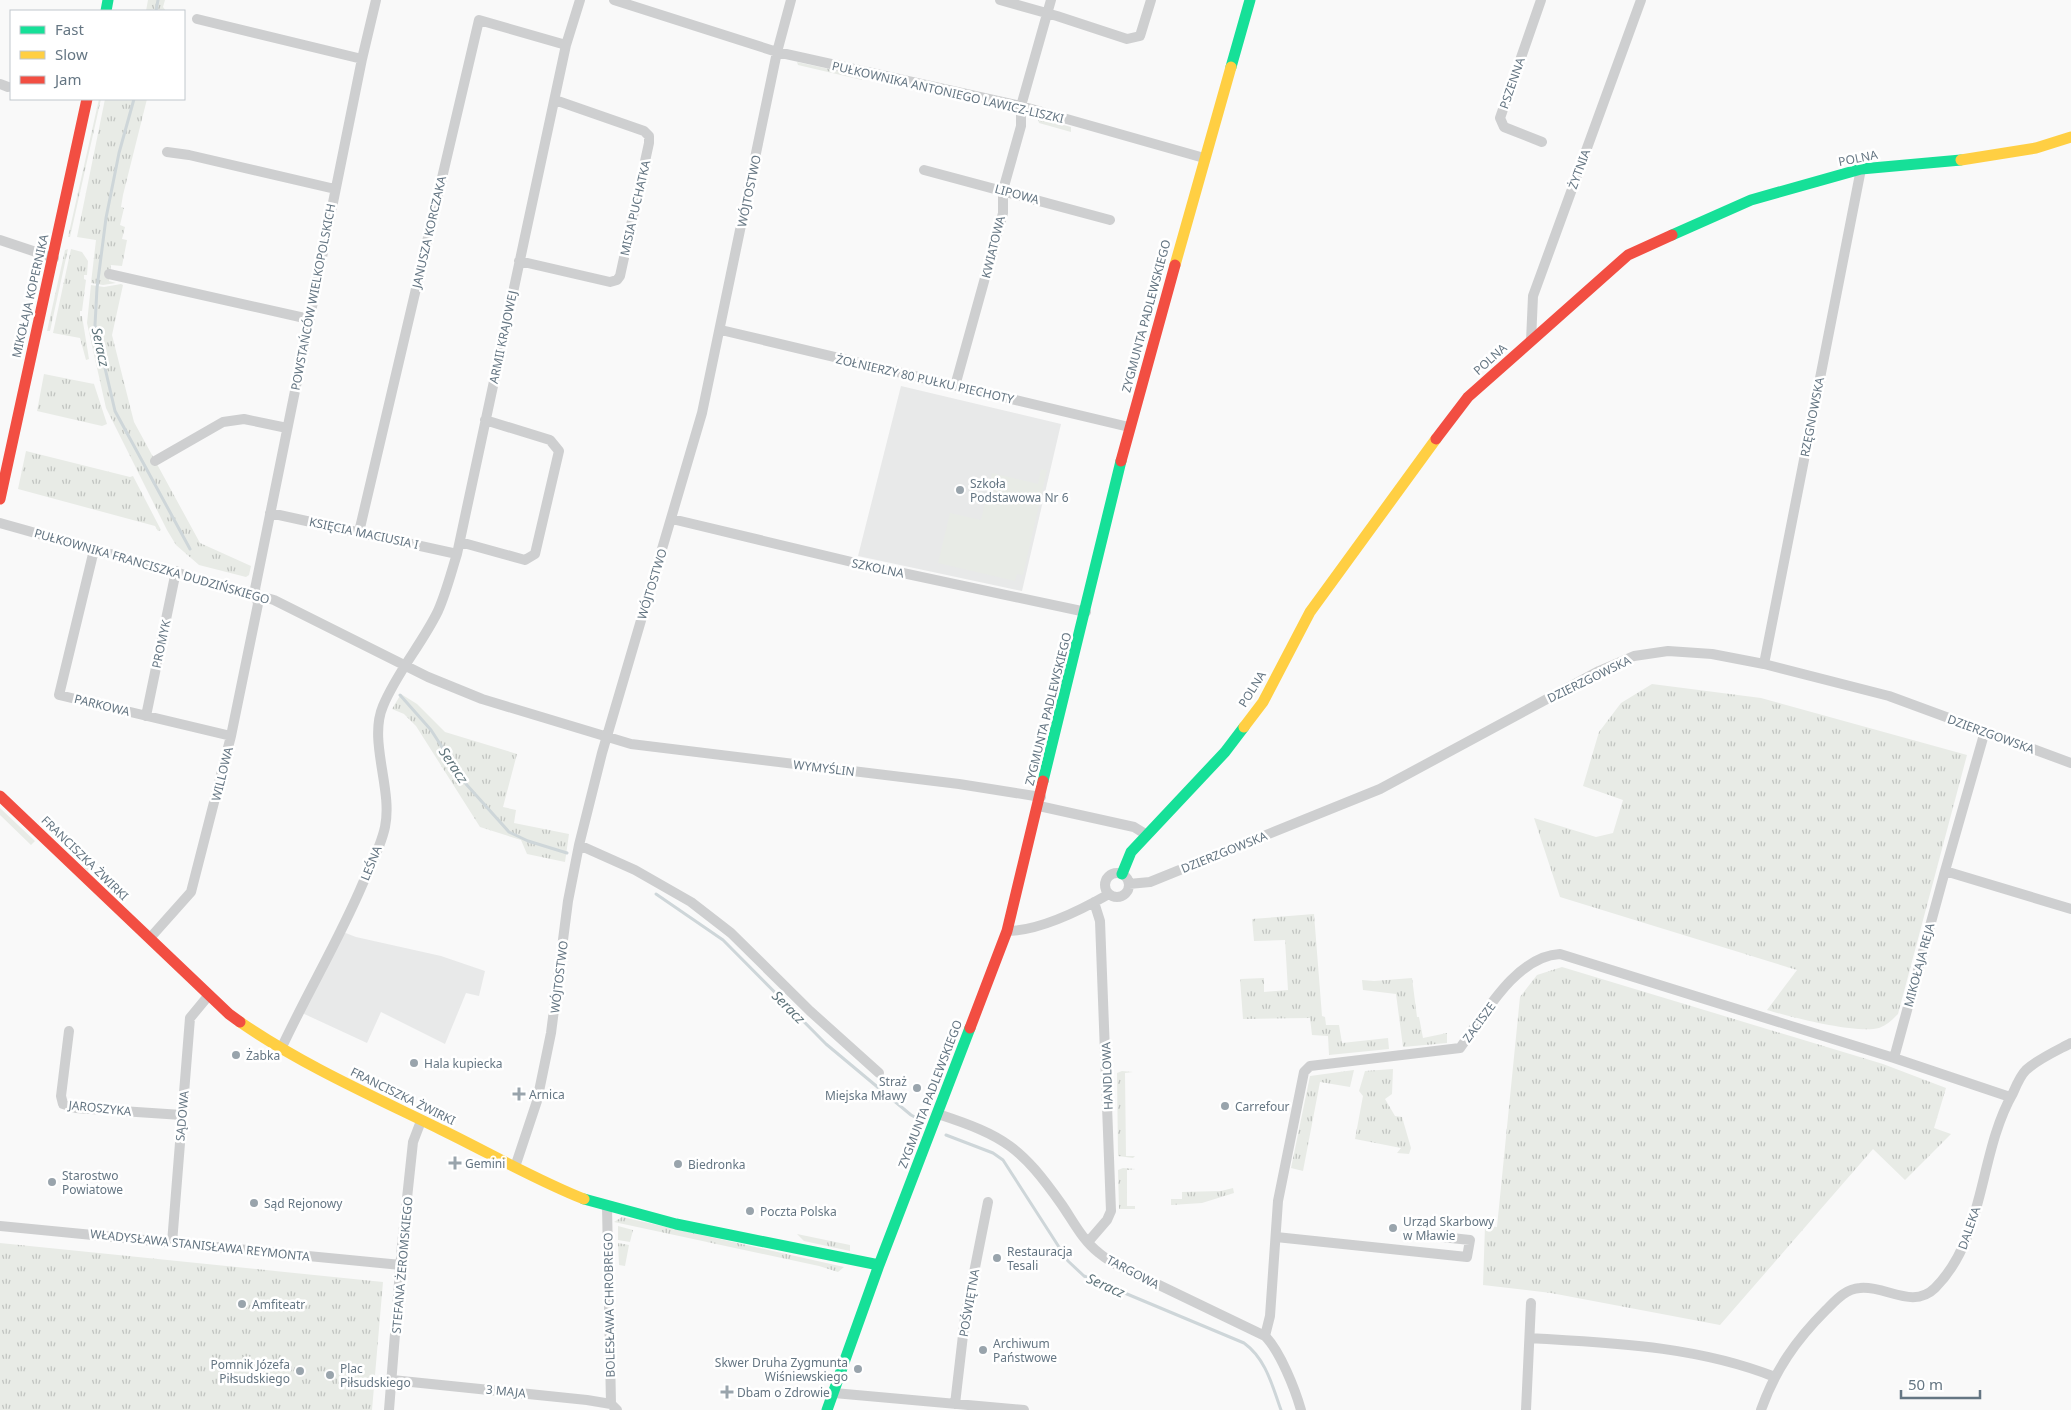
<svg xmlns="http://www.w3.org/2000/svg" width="2071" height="1410" viewBox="0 0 2071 1410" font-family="'Noto Sans',sans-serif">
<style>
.built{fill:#e8e9e9}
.grass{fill:url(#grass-tufts)}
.pitch{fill:#e8ebe6}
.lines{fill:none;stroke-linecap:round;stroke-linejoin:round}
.stream{stroke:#ced6d9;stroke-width:3}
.street{stroke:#cecfd0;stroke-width:10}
.fast{stroke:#16e098;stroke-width:11}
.slow{stroke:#ffcf43;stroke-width:11}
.jam{stroke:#f24e42;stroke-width:11}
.poi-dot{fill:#99a4ac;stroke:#fff;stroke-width:2}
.labels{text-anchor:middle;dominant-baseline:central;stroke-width:5;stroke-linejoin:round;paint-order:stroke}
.street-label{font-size:12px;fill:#657683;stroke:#fff}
.poi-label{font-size:12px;fill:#657683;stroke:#fff;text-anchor:start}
.water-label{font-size:14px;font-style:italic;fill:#60757c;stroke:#fff}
</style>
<defs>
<pattern id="grass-tufts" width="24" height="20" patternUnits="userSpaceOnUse" patternTransform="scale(1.25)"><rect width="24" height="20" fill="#e8ebe6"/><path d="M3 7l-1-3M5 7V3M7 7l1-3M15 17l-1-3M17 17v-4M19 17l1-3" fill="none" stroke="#c0c3c0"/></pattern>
</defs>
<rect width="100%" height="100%" fill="#f9f9f9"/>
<!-- built -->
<path class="built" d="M 901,386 L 1061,424 L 1022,591 L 858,556 Z
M 343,932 L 356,937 L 441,956 L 485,971 L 479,996 L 466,993 L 445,1044 L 381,1012 L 367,1043 L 300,1012 Z"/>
<!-- grass -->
<path class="grass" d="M 148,0 L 165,0 L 163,7 L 166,11 L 146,11 Z
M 797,62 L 862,76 L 862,80 L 798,65 Z
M 99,99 L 101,99 L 70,237 L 68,237 Z
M 105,99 L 147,99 L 123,195 L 121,207 L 124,208 L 120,225 L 125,227 L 122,239 L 127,240 L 122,266 L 111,265 L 109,281 L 116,283 L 103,285 L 91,283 L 96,240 L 77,237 Z
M 1038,118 L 1071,127 L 1071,132 L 1039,123 Z
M 68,249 L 50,331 L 47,331 L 65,250 Z
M 71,249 L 82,252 L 88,261 L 87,275 L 84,275 L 84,279 L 86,280 L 82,311 L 80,311 L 80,316 L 82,316 L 89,359 L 86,360 L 80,338 L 53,333 Z
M 121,284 L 123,285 L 112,335 L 134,422 L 200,543 L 251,566 L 249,575 L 246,577 L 199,565 L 176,545 L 167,530 L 106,408 L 87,323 L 91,285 L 104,287 Z
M 44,374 L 94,384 L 107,424 L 102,426 L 37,411 Z
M 26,451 L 130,477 L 133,476 L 161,530 L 158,531 L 155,526 L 18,489 Z
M 1652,684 L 1761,698 L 1967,755 L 1898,1014 C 1892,1020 1887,1025 1879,1028 C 1856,1034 1791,1017 1767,1010 L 1797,970 L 1560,897 L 1534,818 L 1596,837 L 1613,833 L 1623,800 L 1583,786 L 1599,732 L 1621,703 Z
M 401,694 L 417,704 L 445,732 L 517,754 L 503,807 L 516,810 L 514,823 L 569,834 L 565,862 L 527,854 L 521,840 L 480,827 L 416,726 L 404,714 L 392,709 Z
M 0,808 L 35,841 L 31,845 L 0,815 Z
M 70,846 L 93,868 L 88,871 L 67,850 Z
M 1314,914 L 1322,1016 L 1325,1017 L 1326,1025 L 1339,1025 L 1342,1043 L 1388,1038 L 1389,1049 L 1329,1055 L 1328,1036 L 1312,1035 L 1310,1018 L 1243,1019 L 1240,979 L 1264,978 L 1264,992 L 1288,990 L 1285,940 L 1254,941 L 1252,919 Z
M 1562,967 L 1883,1064 L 1946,1088 L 1934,1128 L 1951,1134 L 1905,1180 L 1873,1149 L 1720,1325 L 1551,1293 L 1483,1285 L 1485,1226 L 1497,1227 L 1520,997 L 1537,975 Z
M 1412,978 L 1417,1017 L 1419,1017 L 1423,1038 L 1447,1033 L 1447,1043 L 1403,1047 L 1396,994 L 1363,990 L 1362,980 L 1374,981 Z
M 1393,1069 L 1392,1094 L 1385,1099 L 1395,1116 L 1402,1117 L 1411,1148 L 1409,1154 L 1397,1153 L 1401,1148 L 1355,1139 L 1363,1096 L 1359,1091 L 1365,1071 Z
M 1354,1070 L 1350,1087 L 1320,1082 L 1303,1171 L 1291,1168 L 1310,1076 Z
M 1122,1071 L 1133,1072 L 1125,1073 L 1126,1156 L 1135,1156 L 1133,1158 L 1118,1156 L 1117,1073 Z
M 1123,1168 L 1135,1169 L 1127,1170 L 1127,1206 L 1135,1206 L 1135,1209 L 1119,1209 L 1118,1170 Z
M 1233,1188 L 1234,1193 L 1202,1203 L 1171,1205 L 1171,1199 L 1182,1199 L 1182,1192 L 1221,1191 Z
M 622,1217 L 844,1267 L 838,1272 L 819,1266 L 614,1222 Z
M 618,1226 L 633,1230 L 630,1242 L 618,1240 Z
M 797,1234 L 850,1245 L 850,1251 L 804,1241 Z
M 0,1243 L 383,1282 L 372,1410 L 0,1410 Z
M 618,1243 L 629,1245 L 625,1266 L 619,1265 Z"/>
<!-- pitch -->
<path class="pitch" d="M 1041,469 L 1047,470 L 1023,575 L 1017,574 L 1015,581 L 938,563 L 950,513 L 981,520 L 992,473 L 1038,484 Z"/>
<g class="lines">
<!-- stream -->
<path class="stream" d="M 156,11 L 158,0
M 134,99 L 119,153 L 106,218 L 97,288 L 95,325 L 115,411 L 190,549
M 400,695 L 431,730 L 466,784 L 509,832 L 528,841 L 567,853
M 656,894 L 723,940 L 826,1044 L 911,1115 L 922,1121
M 946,1135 L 993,1153 L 1003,1160 L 1068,1261 L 1084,1276 L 1244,1343 C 1266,1359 1272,1385 1281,1410"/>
<!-- street -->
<path class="street" d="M 614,0 L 777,52 L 1021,106 L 1204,158
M 1000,0 L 1057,16 L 1127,39 L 1140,36 L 1151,0
M 1541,0 L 1500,118 L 1504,127 L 1542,142
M 197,19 L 362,59
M 0,84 L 8,87
M 167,152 L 189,155 L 335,189
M 924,170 L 1110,220
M 0,240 L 54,258
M 519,261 L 610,282 L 617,280 L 620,276 L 649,143 L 649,136 L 644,131 L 555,100
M 109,274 L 309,319
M 721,330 L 1129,427
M 1531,341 L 1533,296 L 1641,0
M 955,386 L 1003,213 L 1003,190 L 1021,126 L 1021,106 L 1051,0
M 155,461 L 223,422 L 244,419 L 287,428
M 270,513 L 457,554
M 672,519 L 856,563 L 1086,612
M 0,523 L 274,600 L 428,677 L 482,699 L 631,744 L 959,784 L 1041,797
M 359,532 L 479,20 L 566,45
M 460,542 L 525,560 L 535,554 L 559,451 L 550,440 L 485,420
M 94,550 L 59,695 L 231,736
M 1764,664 L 1861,169
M 146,716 L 176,571
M 1985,731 L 1945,871 L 2071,909
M 1039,806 L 1134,827 L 1147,835
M 579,845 L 635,870 L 691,902 L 731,933 L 810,1011 L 879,1073
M1105 885a12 12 0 1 1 24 0a12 12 0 1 1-24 0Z
M 1129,884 L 1150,882 L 1380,789 L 1599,671 L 1634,656 L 1668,651 L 1712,654 L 1764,664 L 1889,696 L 2071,763
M 1007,931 C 1039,931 1081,910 1109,894
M 150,938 L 191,892 L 231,736 L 258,604 L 255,589 L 362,59 L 376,0
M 69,1031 L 61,1096 L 63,1104 L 76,1108 L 182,1115
M 281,1049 C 307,993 339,940 363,883 C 371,865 381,846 385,827 C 393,789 368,741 383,706 C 397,672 422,644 438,611 C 446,593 451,573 457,554 L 566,45 L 580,0
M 1894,1058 L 1945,871
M 938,1114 C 1005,1136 1021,1147 1062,1205 C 1073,1221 1083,1241 1099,1253 C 1116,1267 1139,1276 1159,1285 C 1194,1302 1230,1319 1265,1336 C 1280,1351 1295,1389 1301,1410
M 515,1167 L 537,1101 L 551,1033 L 568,901 L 579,845 L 602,753 L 702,413 L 777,52 L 791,0
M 607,1206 L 611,1404
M 0,1226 L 401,1265
M 1276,1237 L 1467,1257 L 1470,1240 L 1432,1236
M 1088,1242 L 1107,1220 L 1111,1211 L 1100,921 L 1094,902
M 172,1243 L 190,1018 L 209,995
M 1265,1336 L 1270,1316 L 1278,1201 L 1304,1072 L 1310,1066 L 1460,1048 C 1484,1015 1516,956 1560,954 L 1894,1058 L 2010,1097
M 1530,1338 C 1613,1343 1697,1346 1775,1377
M 392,1380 L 587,1400 L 611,1404 L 617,1410
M 834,1393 L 1024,1410
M 955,1404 L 965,1318 L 988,1202
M 389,1410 L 402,1245 L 413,1142 L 421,1121
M 1526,1410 L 1531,1303
M 1761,1410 C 1775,1370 1796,1340 1826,1310 C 1836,1300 1845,1289 1860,1288 C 1885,1285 1913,1310 1935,1288 C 1986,1237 1978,1154 2013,1093 C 2016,1086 2020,1076 2026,1070 C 2038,1059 2056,1051 2071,1043"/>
<!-- fast -->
<path class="fast" d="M 106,11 L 108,0
M 1231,67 L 1250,0
M 1672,235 L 1751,200 L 1861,169 L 1961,160
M 1043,781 L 1121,461
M 1122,874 L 1131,852 L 1225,752 L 1244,727
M 584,1199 L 676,1224 L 879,1265
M 827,1410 L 879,1265 L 970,1028"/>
<!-- slow -->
<path class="slow" d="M 1961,160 L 2036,148 L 2071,137
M 1175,265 L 1231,67
M 1244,727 L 1263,702 L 1310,612 L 1436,439
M 240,1022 C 304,1066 375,1097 444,1131 C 491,1154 536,1180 584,1199"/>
<!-- jam -->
<path class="jam" d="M 1436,439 L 1468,397 L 1628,255 L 1672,235
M 1121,461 L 1175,265
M 0,499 L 87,99
M 0,796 L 229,1014 L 240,1022
M 970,1028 L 1007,931 L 1043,781"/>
</g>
<!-- markers -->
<g class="poi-dot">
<circle cx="960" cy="490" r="5"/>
<circle cx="236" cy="1055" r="5"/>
<circle cx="414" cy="1063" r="5"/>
<circle cx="917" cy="1088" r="5"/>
<path d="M516.5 1086.5h5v5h5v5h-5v5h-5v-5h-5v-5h5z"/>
<circle cx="1225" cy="1106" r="5"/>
<path d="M452.5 1155.5h5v5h5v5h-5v5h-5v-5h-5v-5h5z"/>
<circle cx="678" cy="1164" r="5"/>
<circle cx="52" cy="1182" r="5"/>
<circle cx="254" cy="1203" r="5"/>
<circle cx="750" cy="1211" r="5"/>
<circle cx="1393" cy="1228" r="5"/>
<circle cx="997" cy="1258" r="5"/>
<circle cx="242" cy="1304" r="5"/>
<circle cx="983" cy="1350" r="5"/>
<circle cx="858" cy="1369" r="5"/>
<circle cx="300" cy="1371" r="5"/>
<circle cx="330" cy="1375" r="5"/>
<path d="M724.5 1384.5h5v5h5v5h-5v5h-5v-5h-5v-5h5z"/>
</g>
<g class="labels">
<!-- street labels -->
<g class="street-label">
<text transform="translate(1512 83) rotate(-71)">PSZENNA</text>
<text transform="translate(948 92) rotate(13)">PUŁKOWNIKA ANTONIEGO LAWICZ-LISZKI</text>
<text transform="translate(1858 158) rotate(-11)">POLNA</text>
<text transform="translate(1579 169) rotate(-70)">ŻYTNIA</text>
<text transform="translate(749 191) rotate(-78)">WÓJTOSTWO</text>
<text transform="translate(1017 194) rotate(15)">LIPOWA</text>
<text transform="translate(635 208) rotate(-77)">MISIA PUCHATKA</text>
<text transform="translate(429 232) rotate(-77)">JANUSZA KORCZAKA</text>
<text transform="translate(993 247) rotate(-76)">KWIATOWA</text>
<text transform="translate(30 296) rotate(-77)">MIKOŁAJA KOPERNIKA</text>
<text transform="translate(313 297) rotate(-79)">POWSTAŃCÓW WIELKOPOLSKICH</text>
<text transform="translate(1146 316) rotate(-75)">ZYGMUNTA PADLEWSKIEGO</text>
<text transform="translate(503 337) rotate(-78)">ARMII KRAJOWEJ</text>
<text transform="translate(1490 359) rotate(-42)">POLNA</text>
<text transform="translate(925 379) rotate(13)">ŻOŁNIERZY 80 PUŁKU PIECHOTY</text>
<text transform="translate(1812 417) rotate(-79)">RZĘGNOWSKA</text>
<text transform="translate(364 533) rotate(12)">KSIĘCIA MACIUSIA I</text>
<text transform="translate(152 566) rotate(16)">PUŁKOWNIKA FRANCISZKA DUDZIŃSKIEGO</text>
<text transform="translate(878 568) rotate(12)">SZKOLNA</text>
<text transform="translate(652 584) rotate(-73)">WÓJTOSTWO</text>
<text transform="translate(161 644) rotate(-78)">PROMYK</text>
<text transform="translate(1589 679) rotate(-26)">DZIERZGOWSKA</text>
<text transform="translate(1252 689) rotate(-58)">POLNA</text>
<text transform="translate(102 705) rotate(14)">PARKOWA</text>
<text transform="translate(1048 709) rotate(-76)">ZYGMUNTA PADLEWSKIEGO</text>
<text transform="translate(1991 734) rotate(20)">DZIERZGOWSKA</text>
<text transform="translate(824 768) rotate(7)">WYMYŚLIN</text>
<text transform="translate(222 774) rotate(-76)">WILLOWA</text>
<text transform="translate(1224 852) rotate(-22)">DZIERZGOWSKA</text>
<text transform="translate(85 858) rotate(44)">FRANCISZKA ŻWIRKI</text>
<text transform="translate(371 863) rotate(-68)">LEŚNA</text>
<text transform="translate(1919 965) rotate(-75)">MIKOŁAJA REJA</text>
<text transform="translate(559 977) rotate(-83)">WÓJTOSTWO</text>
<text transform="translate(1479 1022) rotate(-54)">ZACISZE</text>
<text transform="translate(1107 1076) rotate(-92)">HANDLOWA</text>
<text transform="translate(930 1094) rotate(-69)">ZYGMUNTA PADLEWSKIEGO</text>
<text transform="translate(403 1096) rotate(26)">FRANCISZKA ŻWIRKI</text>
<text transform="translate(100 1108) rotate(6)">JAROSZYKA</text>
<text transform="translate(182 1116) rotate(-85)">SĄDOWA</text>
<text transform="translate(1969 1228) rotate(-71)">DALEKA</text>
<text transform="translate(200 1245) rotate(6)">WŁADYSŁAWA STANISŁAWA REYMONTA</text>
<text transform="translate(402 1265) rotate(-85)">STEFANA ŻEROMSKIEGO</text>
<text transform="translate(1133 1272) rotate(28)">TARGOWA</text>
<text transform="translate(969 1303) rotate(-80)">POŚWIĘTNA</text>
<text transform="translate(609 1305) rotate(-91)">BOLESŁAWA CHROBREGO</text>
<text transform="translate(506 1391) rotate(6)">3 MAJA</text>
</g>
<!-- poi labels -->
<g class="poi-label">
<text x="970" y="483">Szkoła<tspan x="970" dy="14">Podstawowa Nr 6</tspan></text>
<text x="246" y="1055">Żabka</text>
<text x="424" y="1063">Hala kupiecka</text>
<text x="907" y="1081" text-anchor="end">Straż<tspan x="907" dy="14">Miejska Mławy</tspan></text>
<text x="529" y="1094">Arnica</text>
<text x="1235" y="1106">Carrefour</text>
<text x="465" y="1163">Gemini</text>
<text x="688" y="1164">Biedronka</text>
<text x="62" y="1175">Starostwo<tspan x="62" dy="14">Powiatowe</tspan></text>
<text x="264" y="1203">Sąd Rejonowy</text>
<text x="760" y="1211">Poczta Polska</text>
<text x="1403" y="1221">Urząd Skarbowy<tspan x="1403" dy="14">w Mławie</tspan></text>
<text x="1007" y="1251">Restauracja<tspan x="1007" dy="14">Tesali</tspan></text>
<text x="252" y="1304">Amfiteatr</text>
<text x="993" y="1343">Archiwum<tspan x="993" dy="14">Państwowe</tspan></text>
<text x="848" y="1362" text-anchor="end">Skwer Druha Zygmunta<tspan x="848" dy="14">Wiśniewskiego</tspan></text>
<text x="290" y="1364" text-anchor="end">Pomnik Józefa<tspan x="290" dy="14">Piłsudskiego</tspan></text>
<text x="340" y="1368">Plac<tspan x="340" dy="14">Piłsudskiego</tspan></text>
<text x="737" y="1392">Dbam o Zdrowie</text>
</g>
<!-- water labels -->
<g class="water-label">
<text transform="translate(101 347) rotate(78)">Seracz</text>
<text transform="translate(454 765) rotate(56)">Seracz</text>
<text transform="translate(789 1007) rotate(45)">Seracz</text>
<text transform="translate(1106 1285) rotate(24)">Seracz</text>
</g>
</g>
<!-- legend -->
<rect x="10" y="10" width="175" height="90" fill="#ffffff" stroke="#c1c8cd"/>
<rect x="20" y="26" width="25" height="8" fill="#16e098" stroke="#c1c8cd"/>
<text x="55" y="35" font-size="15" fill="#657683">Fast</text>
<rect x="20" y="51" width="25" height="8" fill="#ffcf43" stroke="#c1c8cd"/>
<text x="55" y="60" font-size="15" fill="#657683">Slow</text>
<rect x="20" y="76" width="25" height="8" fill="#f24e42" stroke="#c1c8cd"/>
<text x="55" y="85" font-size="15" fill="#657683">Jam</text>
<!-- scale -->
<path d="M1901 1390v8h79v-8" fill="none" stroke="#657683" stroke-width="2.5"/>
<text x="1908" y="1390" font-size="15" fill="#657683" stroke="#ffffff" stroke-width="4" paint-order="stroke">50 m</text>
</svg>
